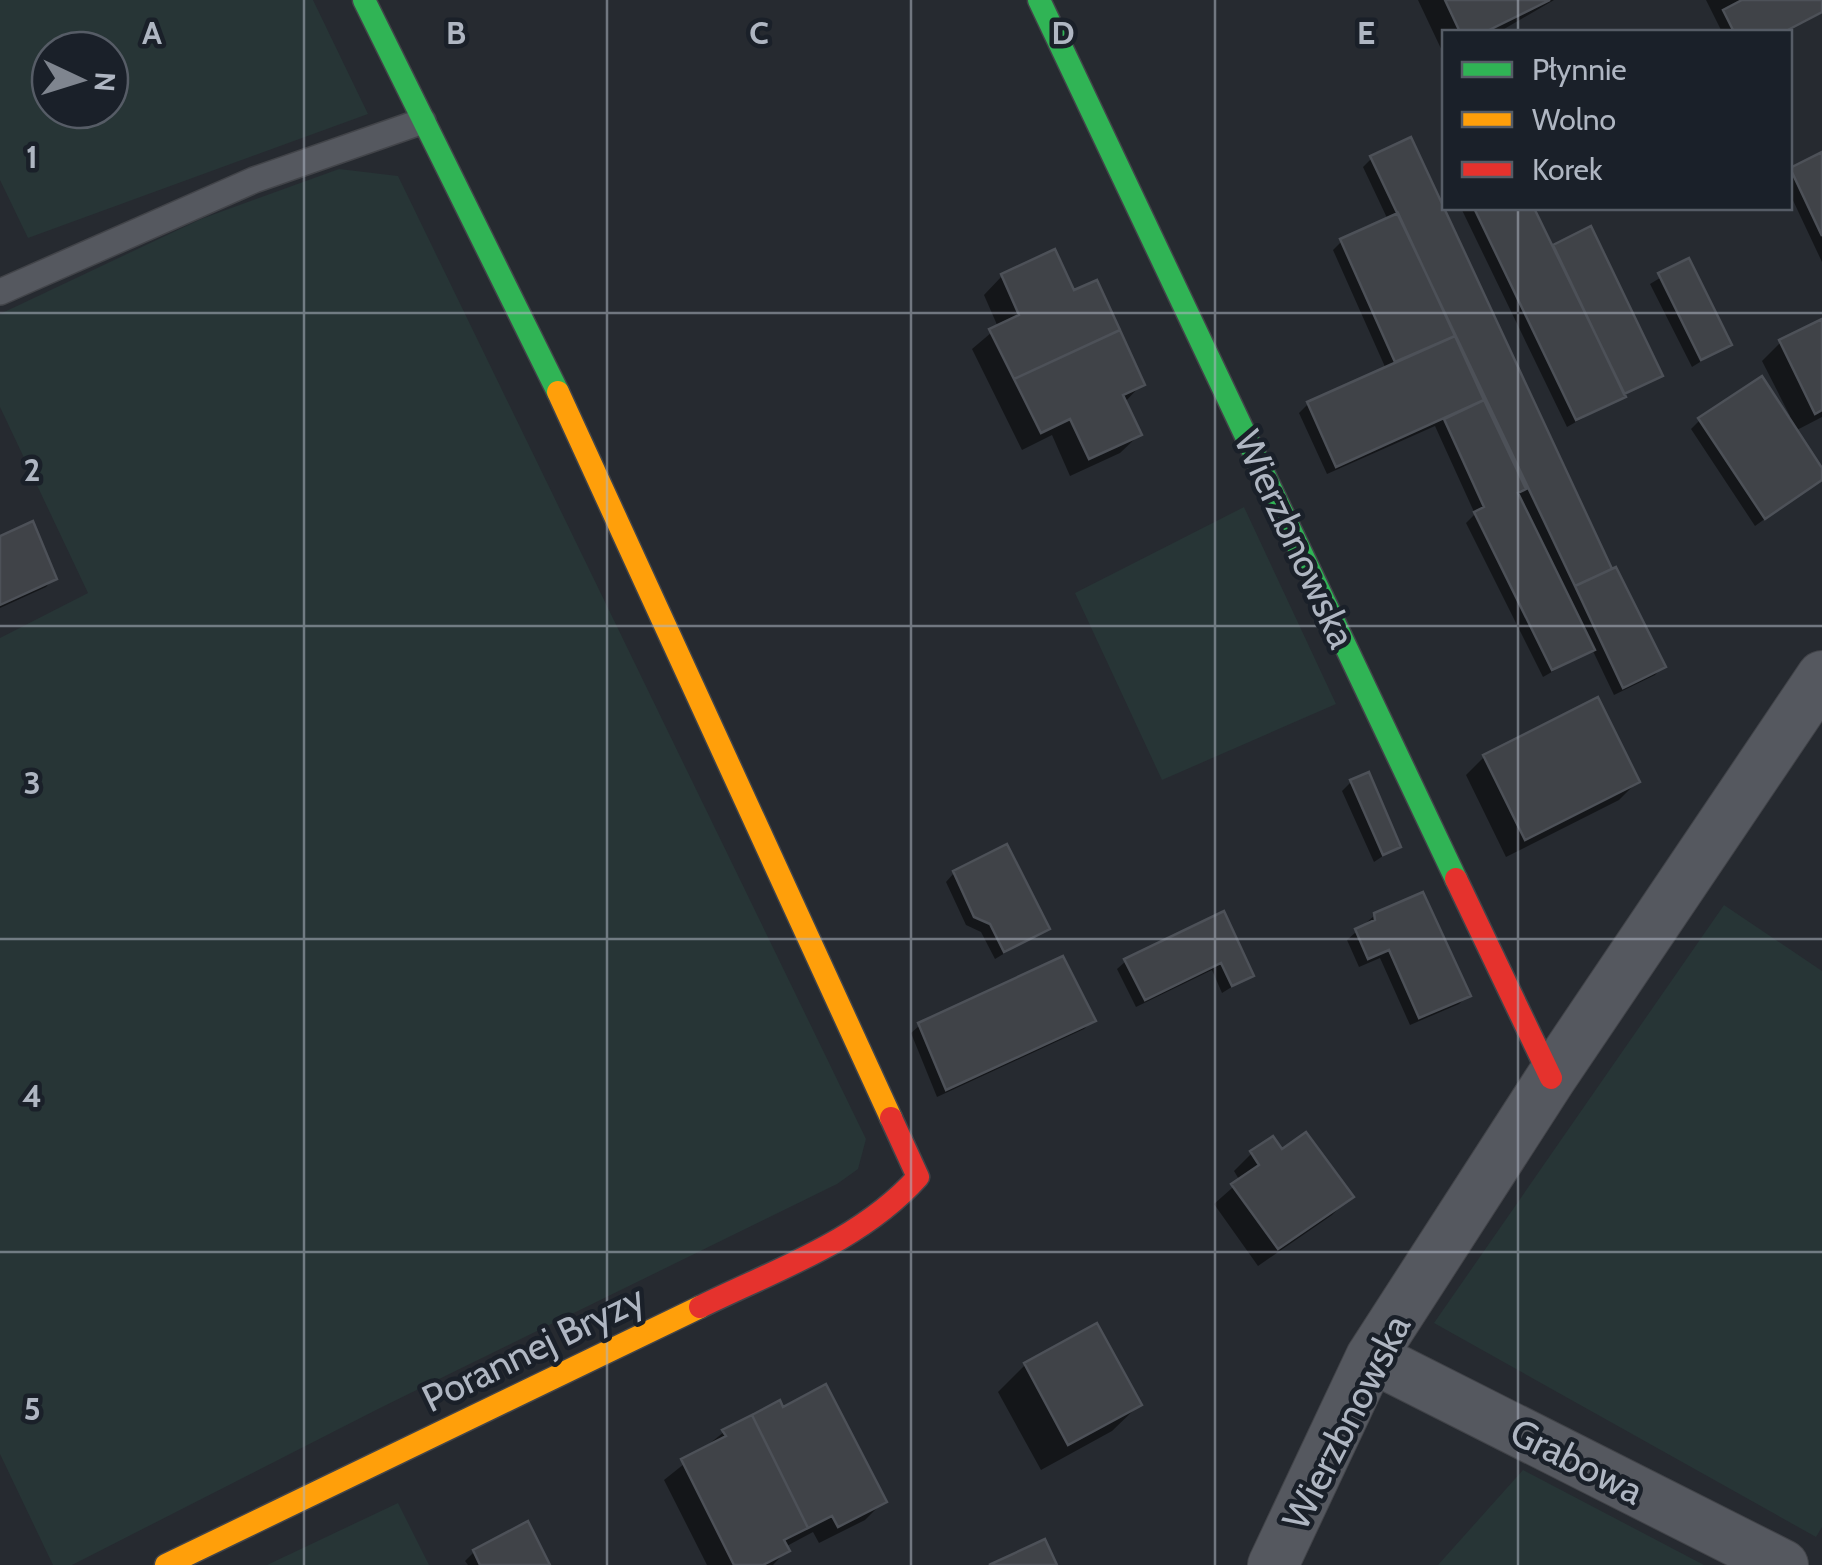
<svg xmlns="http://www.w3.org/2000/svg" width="1822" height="1565" viewBox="0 0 1822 1565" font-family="Cabin,sans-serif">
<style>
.green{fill:#273536;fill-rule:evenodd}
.shadow{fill:#0007}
.building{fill:#404348;stroke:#4d5158;stroke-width:2.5}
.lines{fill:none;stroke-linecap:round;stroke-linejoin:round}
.lane-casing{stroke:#424449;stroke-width:28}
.street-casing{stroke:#424449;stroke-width:52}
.fast-casing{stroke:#424449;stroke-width:25}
.slow-casing{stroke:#424449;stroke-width:25}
.jam-casing{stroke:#424449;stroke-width:25}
.lane{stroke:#55585f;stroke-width:25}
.street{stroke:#55585f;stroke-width:50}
.fast{stroke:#30b455;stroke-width:22}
.slow{stroke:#ff9f0a;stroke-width:22}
.jam{stroke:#e5322d;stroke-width:22}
.grid{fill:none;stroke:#afb6c2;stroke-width:2.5;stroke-opacity:0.55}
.labels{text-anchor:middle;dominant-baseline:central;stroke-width:9;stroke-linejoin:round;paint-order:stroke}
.street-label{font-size:38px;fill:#afb6c2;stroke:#1a2029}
.grid-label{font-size:32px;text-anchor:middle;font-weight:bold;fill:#afb6c2;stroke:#1a2029;stroke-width:9;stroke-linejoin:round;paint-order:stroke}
</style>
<rect width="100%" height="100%" fill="#262a30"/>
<!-- green -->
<path class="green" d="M 0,0 L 313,0 L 368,114 L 28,238 L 0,180 ZM 50,50 L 110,50 L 110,110 L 50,110 Z
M 339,169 L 398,176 L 866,1139 L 858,1169 L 837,1184 L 380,1408 L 72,1565 L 53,1565 L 0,1454 L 0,638 L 88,593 L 0,407 L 0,314 L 201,219 Z
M 1244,507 L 1336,704 L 1162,780 L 1075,593 Z
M 1724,905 L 1822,971 L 1822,1527 L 1816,1537 L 1434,1323 Z
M 1523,1470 L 1704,1565 L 1438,1565 Z
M 398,1503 L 429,1565 L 267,1565 Z"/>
<!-- shadow -->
<path class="shadow" d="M 1418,0 L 1554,0 L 1499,32 L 1444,32 L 1444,55 Z
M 1706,0 L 1822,0 L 1822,13 L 1787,32 L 1722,32 Z
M 1820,155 L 1822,158 L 1822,262 L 1790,194 L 1790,171 Z
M 1372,158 L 1663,666 L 1655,675 L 1614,695 L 1592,649 L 1543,677 L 1466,523 L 1475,514 L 1435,426 L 1327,474 L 1299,413 L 1308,404 L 1386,369 L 1333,250 L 1342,241 L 1388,220 L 1363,167 Z
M 1461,208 L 1531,208 L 1552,248 L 1590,230 L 1660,375 L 1567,427 Z
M 1688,261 L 1729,344 L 1692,367 L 1650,284 Z
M 1002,276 L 1073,294 L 1142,384 L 1124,403 L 1139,435 L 1120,453 L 1070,476 L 1052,435 L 1022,450 L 972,349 L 998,327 L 984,295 Z
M 1822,321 L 1822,417 L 1795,431 L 1822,478 L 1755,526 L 1691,429 L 1700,420 L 1790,416 L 1762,361 L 1781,342 Z
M 0,538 L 54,578 L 46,587 L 0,608 Z
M 1484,757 L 1637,782 L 1619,800 L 1506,857 L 1466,775 Z
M 1351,782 L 1398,846 L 1374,862 L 1342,791 Z
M 954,873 L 1047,928 L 995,959 L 981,932 L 966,925 L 946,882 Z
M 1222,914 L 1251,975 L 1222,993 L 1212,970 L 1136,1007 L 1117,969 L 1126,961 Z
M 1375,915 L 1468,995 L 1459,1004 L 1410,1025 L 1380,958 L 1359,967 L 1347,940 Z
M 1093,1020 L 1084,1029 L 937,1097 L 911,1033 L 920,1025 Z
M 1281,1152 L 1351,1196 L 1332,1215 L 1258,1266 L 1214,1204 L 1240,1181 L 1234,1171 L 1252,1153 Z
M 1025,1365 L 1139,1405 L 1112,1431 L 1041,1470 L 998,1392 Z
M 782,1410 L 884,1501 L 865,1520 L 819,1543 L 813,1532 L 785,1547 L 787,1550 L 773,1565 L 707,1565 L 664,1480 L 724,1432 Z
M 474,1552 L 547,1565 L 468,1565 L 465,1561 Z"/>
<!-- building -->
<path class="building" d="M 1445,0 L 1550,0 L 1485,32 L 1460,32 Z
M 1742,0 L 1822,0 L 1822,12 L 1784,32 L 1734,32 L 1723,10 Z
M 1411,137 L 1612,569 L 1575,586 L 1370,156 Z
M 1822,152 L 1822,236 L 1790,168 Z
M 1474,208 L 1534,208 L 1626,397 L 1576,420 Z
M 1398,213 L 1455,336 L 1395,362 L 1340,239 Z
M 1591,226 L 1663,376 L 1624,394 L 1553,245 Z
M 1055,249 L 1074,290 L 1097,280 L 1120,330 L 1014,379 L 989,329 L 1019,315 L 1001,274 Z
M 1689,258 L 1732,345 L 1701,360 L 1658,273 Z
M 1822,319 L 1822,410 L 1815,414 L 1779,340 Z
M 1120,330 L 1145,385 L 1123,395 L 1142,435 L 1089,459 L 1070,419 L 1041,433 L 1014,379 Z
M 1455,336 L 1484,400 L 1336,467 L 1307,402 Z
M 1762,376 L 1822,468 L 1822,480 L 1765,519 L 1698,418 Z
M 1484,400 L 1526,489 L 1518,493 L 1595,650 L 1552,670 L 1474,512 L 1484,507 L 1444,419 Z
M 33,521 L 57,579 L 0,605 L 0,536 Z
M 1616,567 L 1666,667 L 1623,688 L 1575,586 Z
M 1598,697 L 1640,782 L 1525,840 L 1483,755 Z
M 1369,772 L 1401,847 L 1383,855 L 1350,780 Z
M 1007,844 L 1050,929 L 1004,952 L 990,924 L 974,917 L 953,871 Z
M 1423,892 L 1471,996 L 1419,1018 L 1389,950 L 1368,959 L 1355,929 L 1375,920 L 1374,913 Z
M 1224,911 L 1254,976 L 1232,986 L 1221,963 L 1145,1000 L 1124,959 Z
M 1063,956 L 1096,1021 L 946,1090 L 918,1023 Z
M 1306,1132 L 1354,1197 L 1278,1249 L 1231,1184 L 1259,1165 L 1250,1151 L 1273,1136 L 1282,1149 Z
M 1097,1323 L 1142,1405 L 1068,1445 L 1024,1363 Z
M 826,1384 L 887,1502 L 838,1527 L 832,1516 L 808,1528 L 752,1415 L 780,1400 L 783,1407 Z
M 752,1415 L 808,1528 L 784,1540 L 790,1551 L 763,1565 L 734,1565 L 681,1459 L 726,1436 L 722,1430 Z
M 528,1521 L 550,1565 L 480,1565 L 473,1550 Z
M 1045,1539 L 1057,1565 L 989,1565 Z"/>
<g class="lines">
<!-- lane casing -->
<g class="lane-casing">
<path id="lane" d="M 0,292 L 254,180 L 423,121"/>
</g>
<!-- street casing -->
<g class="street-casing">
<path id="street" d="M 1371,1357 L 1783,1565
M 1273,1565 L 1371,1357 L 1551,1078 L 1822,676"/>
</g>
<!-- fast casing -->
<g class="fast-casing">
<path id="fast" d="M 364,0 L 558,392
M 1039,0 L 1456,879"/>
</g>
<!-- slow casing -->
<g class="slow-casing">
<path id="slow" d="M 558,392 L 891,1118
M 166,1565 L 700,1307"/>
</g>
<!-- jam casing -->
<g class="jam-casing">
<path id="jam" d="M 1456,879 L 1551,1078
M 700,1307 C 775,1270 861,1241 918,1177 L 891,1118"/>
</g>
<!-- lane -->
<use href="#lane" class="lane"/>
<!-- street -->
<use href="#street" class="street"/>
<!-- fast -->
<use href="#fast" class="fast"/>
<!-- slow -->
<use href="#slow" class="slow"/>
<!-- jam -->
<use href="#jam" class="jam"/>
</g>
<!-- grid -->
<path class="grid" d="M 304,0 L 304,1565M 607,0 L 607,1565M 911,0 L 911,1565M 1215,0 L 1215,1565M 1518,0 L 1518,32M 1518,208 L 1518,1565M 0,313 L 1822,313M 0,626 L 1822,626M 0,939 L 1822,939M 0,1252 L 1822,1252"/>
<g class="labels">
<!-- street labels -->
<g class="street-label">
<text transform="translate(1295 539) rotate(65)">Wierzbnowska</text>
<text transform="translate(533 1348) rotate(-26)">Porannej Bryzy</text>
<text transform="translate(1346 1422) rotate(-63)">Wierzbnowska</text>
<text transform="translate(1577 1461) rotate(27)">Grabowa</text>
</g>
</g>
<g class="grid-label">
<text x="152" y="44">A</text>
<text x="456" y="44">B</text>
<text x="759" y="44">C</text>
<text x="1063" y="44">D</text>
<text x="1366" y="44">E</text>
<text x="32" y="168">1</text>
<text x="32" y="481">2</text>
<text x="32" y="794">3</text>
<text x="32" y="1107">4</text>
<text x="32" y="1420">5</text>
</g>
<!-- legend -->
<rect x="1442" y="30" width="350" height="180" fill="#1a2029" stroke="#565c66" stroke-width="2.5"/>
<rect x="1462" y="62" width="50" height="15" fill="#30b455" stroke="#565c66" stroke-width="2.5"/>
<text x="1532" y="80" font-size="30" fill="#afb6c2">Płynnie</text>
<rect x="1462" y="112" width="50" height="15" fill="#ff9f0a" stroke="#565c66" stroke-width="2.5"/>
<text x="1532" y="130" font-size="30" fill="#afb6c2">Wolno</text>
<rect x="1462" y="162" width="50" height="15" fill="#e5322d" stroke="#565c66" stroke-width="2.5"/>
<text x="1532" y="180" font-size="30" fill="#afb6c2">Korek</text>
<!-- north arrow -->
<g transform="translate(80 80) rotate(94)"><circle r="48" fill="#1a2029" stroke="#565c66" stroke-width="2.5"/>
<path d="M0-8L18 38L0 25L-18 38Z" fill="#7f858f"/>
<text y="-15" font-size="28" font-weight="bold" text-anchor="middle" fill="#afb6c2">N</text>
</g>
</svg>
